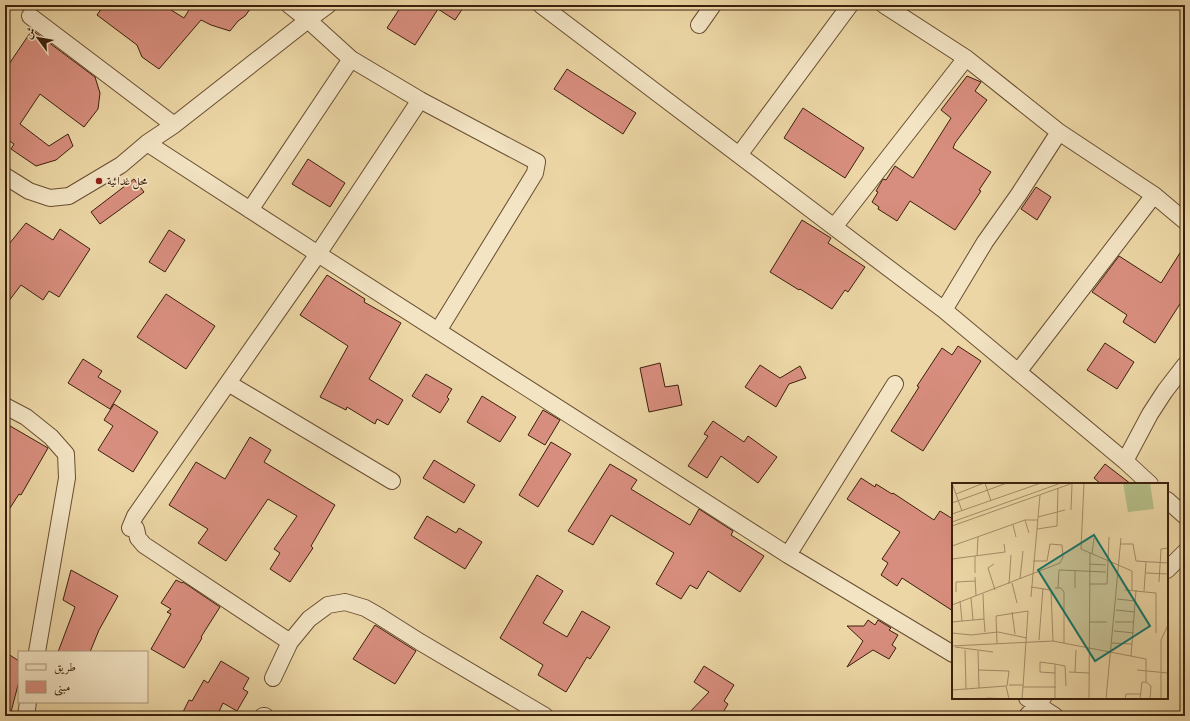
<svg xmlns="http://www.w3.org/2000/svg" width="1190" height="721" viewBox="0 0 1190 721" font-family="'Libre Bodoni',Amiri,serif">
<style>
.building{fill:#d88e7e;stroke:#3c200c}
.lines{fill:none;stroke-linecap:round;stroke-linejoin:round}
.street-casing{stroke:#684e32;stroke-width:18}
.street{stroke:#f3e4c4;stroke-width:16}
.poi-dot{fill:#8f2418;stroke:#f3e4c4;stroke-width:1.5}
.labels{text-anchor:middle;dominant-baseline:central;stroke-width:3.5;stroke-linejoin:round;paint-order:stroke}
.poi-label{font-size:12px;fill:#3c200c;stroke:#f3e4c4;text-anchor:start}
.inset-road{fill:none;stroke:#a68d68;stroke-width:1}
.view{fill:#0f766e;fill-opacity:0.15;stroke:#0f766e;stroke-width:2}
.inset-edge{fill:none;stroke:#3c200c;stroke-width:2}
</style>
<rect width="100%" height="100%" fill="#ecd6a5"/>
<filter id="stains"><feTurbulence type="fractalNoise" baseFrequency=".005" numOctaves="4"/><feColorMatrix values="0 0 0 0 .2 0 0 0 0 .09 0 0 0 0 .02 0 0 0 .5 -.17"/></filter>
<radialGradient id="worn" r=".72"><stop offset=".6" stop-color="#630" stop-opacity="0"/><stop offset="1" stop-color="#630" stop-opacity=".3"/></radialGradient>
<!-- building -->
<path class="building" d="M 104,5 L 163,5 L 184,18 L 192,5 L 253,5 L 245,16 L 238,21 L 230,31 L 211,25 L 201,20 L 159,69 L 142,57 L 137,45 L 97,15 Z
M 402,5 L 465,5 L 455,20 L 438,9 L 415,45 L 387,28 Z
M 32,30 L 95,77 L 100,93 L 98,109 L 84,127 L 40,94 L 20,124 L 49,146 L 68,134 L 73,146 L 56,160 L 36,166 L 11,149 L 14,144 L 5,138 L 5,70 Z
M 567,69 L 636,113 L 623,134 L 554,89 Z
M 967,76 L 981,82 L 975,91 L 987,100 L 955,143 L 953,148 L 991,172 L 979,190 L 981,191 L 955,230 L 910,201 L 897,221 L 878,209 L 879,207 L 872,202 L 878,192 L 876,191 L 883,179 L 886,180 L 895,166 L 913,178 L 951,118 L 941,110 Z
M 803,108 L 864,148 L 845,178 L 784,138 Z
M 308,159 L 345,183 L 330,207 L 292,184 Z
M 134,179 L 144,192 L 100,224 L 91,212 Z
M 1036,187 L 1051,197 L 1037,220 L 1021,209 Z
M 802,220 L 831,238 L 828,243 L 865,267 L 848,292 L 845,290 L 832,309 L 800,289 L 799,290 L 770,272 Z
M 26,223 L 53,240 L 60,229 L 90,249 L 59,297 L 49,291 L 43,300 L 21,285 L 5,306 L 5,249 Z
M 169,230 L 185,240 L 165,272 L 149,262 Z
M 1185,245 L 1185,296 L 1155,343 L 1123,322 L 1127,315 L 1092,292 L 1119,256 L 1161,283 Z
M 327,275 L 365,299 L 364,302 L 401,323 L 369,379 L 403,400 L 388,425 L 377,419 L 375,424 L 347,407 L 346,410 L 320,397 L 348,346 L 300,315 Z
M 166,294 L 215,326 L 186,369 L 137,337 Z
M 1105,343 L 1134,362 L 1117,389 L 1087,370 Z
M 958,346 L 981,361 L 923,451 L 891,431 L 919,387 L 917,386 L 942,348 L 952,355 Z
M 83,359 L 102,371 L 98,377 L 121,391 L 110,409 L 68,383 Z
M 660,363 L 665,387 L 678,385 L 682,405 L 649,412 L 640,368 Z
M 760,365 L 780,378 L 800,366 L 806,378 L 789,384 L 776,407 L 745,387 Z
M 426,374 L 452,389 L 447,397 L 449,399 L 440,413 L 412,396 Z
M 482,396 L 516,417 L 500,442 L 467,422 Z
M 114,404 L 158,432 L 133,472 L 98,450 L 113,426 L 104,420 Z
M 543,410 L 560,420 L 545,445 L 528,435 Z
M 713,421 L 744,442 L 748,436 L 777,457 L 758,483 L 721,456 L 707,478 L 688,466 L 708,436 L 704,434 Z
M 5,423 L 48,448 L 21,495 L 19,494 L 5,516 Z
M 250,437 L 271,450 L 264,462 L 335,505 L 311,546 L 313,548 L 290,582 L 270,569 L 280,553 L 274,549 L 297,516 L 268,499 L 226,561 L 198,543 L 208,529 L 169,505 L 196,462 L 225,479 Z
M 551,442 L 571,454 L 538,507 L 519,495 Z
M 434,460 L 475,485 L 464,503 L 423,478 Z
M 610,464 L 637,480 L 631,489 L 690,525 L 699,509 L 733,531 L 731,535 L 764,556 L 740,592 L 708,571 L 697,589 L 690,585 L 681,599 L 656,584 L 674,553 L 611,515 L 593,545 L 568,531 Z
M 1105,464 L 1131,484 L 1101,484 L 1094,478 Z
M 861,478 L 875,487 L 876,484 L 892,494 L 893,493 L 934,520 L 940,511 L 953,519 L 953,611 L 902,578 L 897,586 L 881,575 L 888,563 L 882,559 L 900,532 L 847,499 Z
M 427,516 L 456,533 L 459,528 L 482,542 L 465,569 L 414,538 Z
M 71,570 L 118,596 L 99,630 L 90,652 L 58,652 L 75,607 L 63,600 Z
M 537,575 L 563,591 L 543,623 L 567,637 L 582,611 L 610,627 L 590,659 L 587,657 L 566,692 L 538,675 L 543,665 L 500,638 Z
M 176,580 L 182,583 L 183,582 L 220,607 L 201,637 L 202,638 L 184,668 L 151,649 L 171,614 L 167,612 L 171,609 L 161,603 Z
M 868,620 L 875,625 L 878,620 L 891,628 L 889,630 L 898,635 L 892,645 L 896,648 L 889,659 L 873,650 L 847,667 L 863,641 L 847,626 L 864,626 Z
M 375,625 L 416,651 L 395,684 L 353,659 Z
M 5,652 L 19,661 L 19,681 L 10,716 L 5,716 Z
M 221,661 L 249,678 L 243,689 L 248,692 L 237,711 L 223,703 L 217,716 L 181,716 L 189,700 L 192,701 L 204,680 L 208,683 Z
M 704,666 L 734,685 L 724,701 L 728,704 L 721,716 L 686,716 L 709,692 L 694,682 Z"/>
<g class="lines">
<!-- street casing -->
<g class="street-casing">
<path id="street" d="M 289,5 L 308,20 L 351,59 L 420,100 L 537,162 L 535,173 L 438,331
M 541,5 L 834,227 L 944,310 L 1125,461 L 1150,484
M 884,5 L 966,58 L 1059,132 L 1154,195 L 1185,221
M 30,16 L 174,125
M 699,25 L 713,5
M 147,143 L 318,254 L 788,555 L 953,654
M 739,155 L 850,5
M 5,176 L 29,191 L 50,198 L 69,196 L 121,165 L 147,143 L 174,125 L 308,20 L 328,5
M 250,210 L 351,59
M 834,227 L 966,58
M 944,310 L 985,242 L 1019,194 L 1059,132
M 1018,372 L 1154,195
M 228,383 L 392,481
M 5,406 L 26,417 L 51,437 L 66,454 L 67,478 L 37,652
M 1125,461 L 1150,414 L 1165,391 L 1185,365
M 1167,500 L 1185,516
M 788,555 L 895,384
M 1167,570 L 1185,552
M 290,642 L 144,545 L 138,538 L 136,529 L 130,528 L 135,516 L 318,254 L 420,100
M 273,678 L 290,642 L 309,619 L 328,605 L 345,602 L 365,608 L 379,616 L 420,642 L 545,716
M 1027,698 L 1055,716
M 26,716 L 28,702
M 263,716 L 265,716
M 1027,716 L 1043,698"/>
</g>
<!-- street -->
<use href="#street" class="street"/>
</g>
<!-- markers -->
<circle class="poi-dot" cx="99" cy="181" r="4"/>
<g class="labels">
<!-- poi labels -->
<g class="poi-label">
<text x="107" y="181">محل غدائية</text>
</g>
</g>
<!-- overview -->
<g transform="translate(952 483)">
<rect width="216" height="216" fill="#ecd6a5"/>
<path d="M 171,0 L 198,0 L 202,26 L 176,29 Z" fill="#b5be88"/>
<path class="inset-road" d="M 0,0 L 10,28M 33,0 L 39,18M 132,0 L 129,66 L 180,88 L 180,107M 4,11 L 32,0M 0,20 L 55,0M 119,27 L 120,1M 0,31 L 89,0M 86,34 L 113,27M 73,37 L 77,50M 0,39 L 109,0M 61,42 L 64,54M 0,43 L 121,0M 85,46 L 105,43 L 106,5M 169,61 L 181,61 L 184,78 L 216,80M 0,63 L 73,37 L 86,37M 140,71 L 142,55M 25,73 L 26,54M 0,76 L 53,69 L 52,61M 42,81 L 36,85 L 43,107M 137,81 L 154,82M 123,88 L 123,105M 23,90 L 23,73M 194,90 L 216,91M 23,94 L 24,113M 68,96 L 71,68M 207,99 L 209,66 L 216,65M 60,100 L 65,120M 57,101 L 59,72M 137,101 L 155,101 L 157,54M 79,104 L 99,107 L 101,158M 103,105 L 109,105 L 112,109 L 112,160M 106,105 L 107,87 L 154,89M 173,107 L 204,110 L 204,150M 192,108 L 194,79M 4,109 L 4,99 L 23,98M 79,114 L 88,12M 19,115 L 21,137M 165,116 L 183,118M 8,118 L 10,138M 0,122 L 108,80 L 111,74 L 110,62 L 98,61 L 95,78 L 81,78M 164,127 L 183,129M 60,129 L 63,151M 32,136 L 33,149M 0,139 L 32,136 L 31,111M 137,139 L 155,139M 163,139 L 182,139M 162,148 L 182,150M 0,150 L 19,152 L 46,149 L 75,155M 87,157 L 91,105M 160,160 L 180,161M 45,161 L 44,133 L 76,128 L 71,204M 0,163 L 101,158 L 194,176 L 194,199 L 190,199 L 188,216M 3,164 L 41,169M 13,167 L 14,206M 26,168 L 27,205M 179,173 L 184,107M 103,181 L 113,183 L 114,203M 27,187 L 57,188 L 55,203M 185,187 L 216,190M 117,189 L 137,190M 123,189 L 124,167M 194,199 L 199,203 L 198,216M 57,202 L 71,202M 103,205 L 103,181 L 88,179 L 88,189 L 103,190M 0,207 L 54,203 L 57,216M 35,215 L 54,216M 70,216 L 71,204 L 103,204 L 103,216M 137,216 L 138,70M 154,216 L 169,55M 173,216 L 174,211 L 189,211M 209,216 L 209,157 L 216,142"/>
<path class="view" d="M 142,52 L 198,143 L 143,178 L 86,87 Z"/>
<rect width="216" height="216" class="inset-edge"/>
</g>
<!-- margin -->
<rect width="1190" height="721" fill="none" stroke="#ecd6a5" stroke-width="20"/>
<rect x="6" y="6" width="1178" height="709" fill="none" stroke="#3c200c" stroke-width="2"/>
<rect x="10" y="10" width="1170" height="701" fill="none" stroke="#3c200c"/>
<!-- legend -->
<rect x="18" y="651" width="130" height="52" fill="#f3e4c4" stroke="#aa967a"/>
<rect x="26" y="664" width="20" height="6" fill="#f3e4c4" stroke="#aa967a"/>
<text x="54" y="671" font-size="12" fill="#3c200c">طريق</text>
<rect x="26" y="681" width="20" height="12" fill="#d88e7e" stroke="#aa967a"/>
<text x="54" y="691" font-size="12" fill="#3c200c">مبنى</text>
<!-- north arrow -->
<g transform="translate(38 38) rotate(302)" stroke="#f3e4c4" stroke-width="3" paint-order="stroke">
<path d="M0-3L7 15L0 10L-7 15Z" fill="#3c200c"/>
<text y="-6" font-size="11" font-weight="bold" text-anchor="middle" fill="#3c200c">ش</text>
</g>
<rect width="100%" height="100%" filter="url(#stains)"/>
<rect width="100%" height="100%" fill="url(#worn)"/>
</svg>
